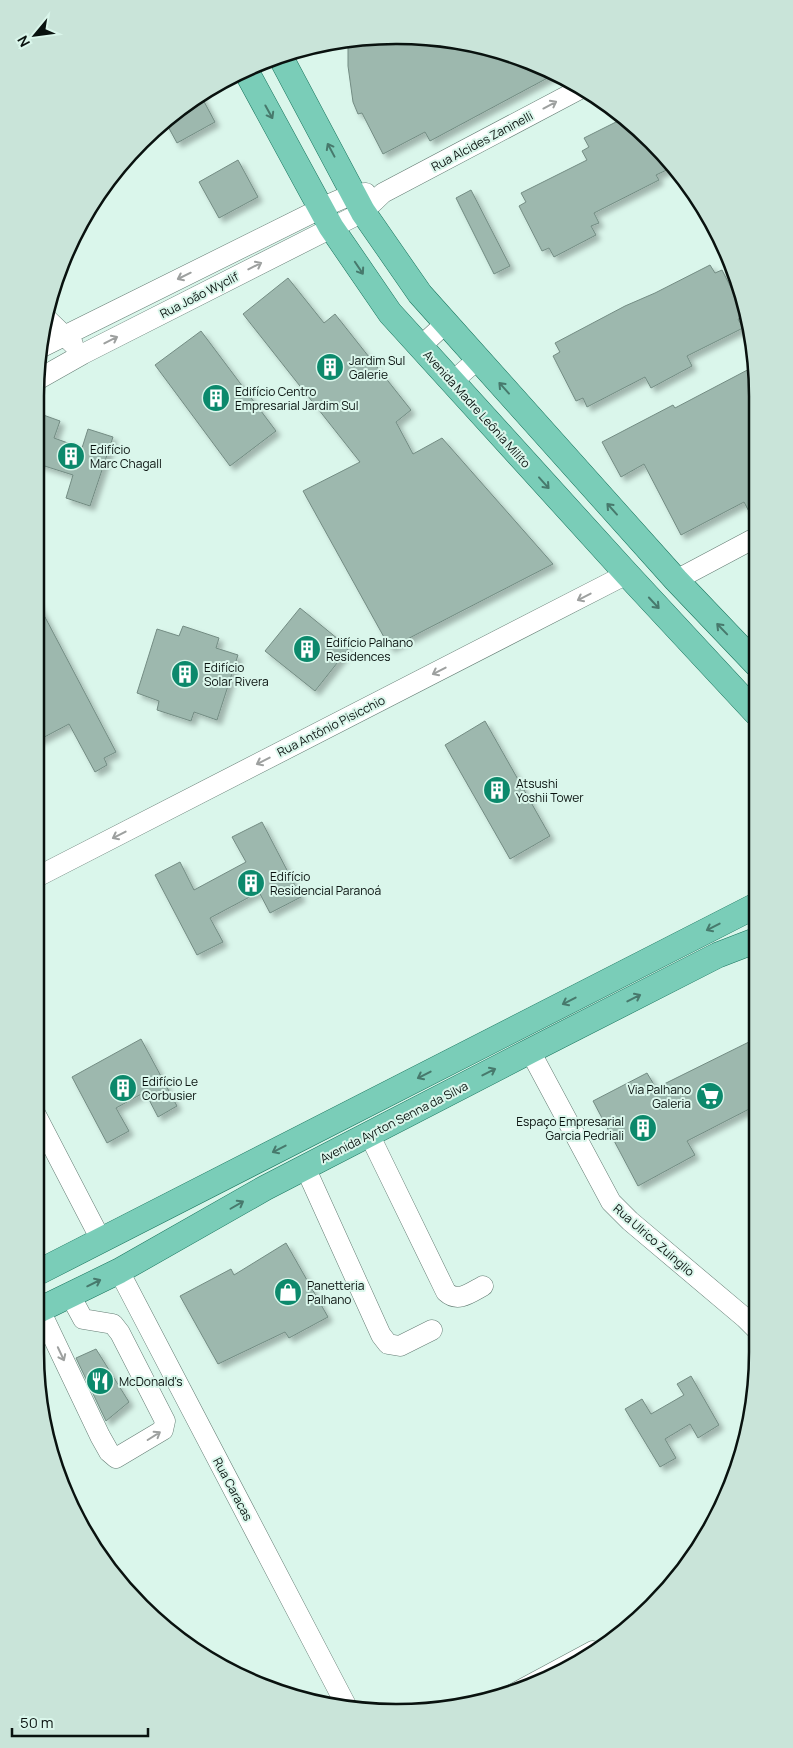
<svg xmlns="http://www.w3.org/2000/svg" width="793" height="1748" viewBox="0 0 793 1748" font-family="Manrope,sans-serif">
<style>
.building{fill:#9db8ae;stroke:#738c83;filter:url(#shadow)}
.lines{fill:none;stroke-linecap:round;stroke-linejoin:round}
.minor-casing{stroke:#637c73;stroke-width:21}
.major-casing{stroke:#19755e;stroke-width:26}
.minor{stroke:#fff;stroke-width:20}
.major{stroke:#7acdb8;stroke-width:25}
.oneway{stroke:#9da09f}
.oneway2{stroke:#47796c}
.labels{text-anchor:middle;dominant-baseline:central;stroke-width:4;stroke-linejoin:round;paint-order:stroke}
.street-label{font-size:12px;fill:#09120f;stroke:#daf6eb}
.poi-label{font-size:12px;fill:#09120f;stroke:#daf6eb;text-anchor:start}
.rim{fill:none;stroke:#09120f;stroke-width:2.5}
</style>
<defs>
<filter id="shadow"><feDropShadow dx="4.5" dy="4.5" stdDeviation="2.5" flood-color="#0004"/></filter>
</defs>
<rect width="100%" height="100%" fill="#daf6eb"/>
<!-- building -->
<path class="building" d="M 396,35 L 467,42 L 535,62 L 555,74 L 430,141 L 425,132 L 383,154 L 362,113 L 358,114 L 353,102 L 348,66 L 348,48 L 349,40 Z
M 200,94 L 215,122 L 177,143 L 165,121 Z
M 624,118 L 673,167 L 656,175 L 659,180 L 594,213 L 599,223 L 591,226 L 596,235 L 554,257 L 549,248 L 542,251 L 519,206 L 526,202 L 521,193 L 587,160 L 582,151 L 589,147 L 584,138 Z
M 238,160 L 258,197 L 219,218 L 199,182 Z
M 471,190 L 510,266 L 494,274 L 456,198 Z
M 710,265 L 715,273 L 722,270 L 745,315 L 738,319 L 743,328 L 687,356 L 692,366 L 651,388 L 645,377 L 587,407 L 583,398 L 576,401 L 553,356 L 560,352 L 555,343 L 625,306 L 655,293 Z
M 288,278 L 324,323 L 335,314 L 411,410 L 396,422 L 413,454 L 442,438 L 553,564 L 390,648 L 303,491 L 360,462 L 243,314 Z
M 201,331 L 276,431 L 230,466 L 155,365 Z
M 755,366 L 755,523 L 744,502 L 681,535 L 644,464 L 621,477 L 602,442 L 673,405 L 675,408 Z
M 35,412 L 60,421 L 54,438 L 82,448 L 88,429 L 113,437 L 90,506 L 66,498 L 73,475 L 35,463 Z
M 35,598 L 116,752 L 104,758 L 107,765 L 95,772 L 69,724 L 35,742 Z
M 300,608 L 349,648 L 315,691 L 265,651 Z
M 183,626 L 219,638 L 216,648 L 238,655 L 217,720 L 194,712 L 191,721 L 157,710 L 159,701 L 137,693 L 157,629 L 179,636 Z
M 485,721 L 550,836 L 510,859 L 445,745 Z
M 262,822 L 301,897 L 270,913 L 259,892 L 210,918 L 223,942 L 197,955 L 155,875 L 180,862 L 194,890 L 246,862 L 232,837 Z
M 757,1038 L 757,1105 L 687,1141 L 695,1155 L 638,1186 L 593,1101 L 647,1073 L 656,1088 Z
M 141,1039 L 177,1106 L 158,1117 L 145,1092 L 116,1108 L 129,1131 L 107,1143 L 72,1077 Z
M 286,1243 L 328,1317 L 289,1338 L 285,1332 L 218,1364 L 180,1296 L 231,1269 L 234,1275 Z
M 96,1349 L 129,1402 L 106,1421 L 76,1358 Z
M 691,1376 L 719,1425 L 698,1438 L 690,1424 L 665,1439 L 676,1458 L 660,1467 L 625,1409 L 642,1399 L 651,1414 L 684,1395 L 677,1384 Z"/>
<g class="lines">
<!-- minor casing -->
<g class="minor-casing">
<path id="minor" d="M 45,317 L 73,344
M 420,347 L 446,323
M 40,348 L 330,204 L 353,194 L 366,193
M 37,380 L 83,354 L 363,212 L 383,193 L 580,89
M 452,382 L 478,359
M 676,580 L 755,538
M 35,878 L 627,574
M 530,1051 L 611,1202 L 630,1221 L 745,1318 L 758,1331
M 35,1113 L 101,1240
M 369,1134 L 446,1292 C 458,1303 470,1293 483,1286
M 305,1167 L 381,1335 L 388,1344 L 400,1346 L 432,1330
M 119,1271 L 347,1707
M 40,1310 L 100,1436 L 109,1452 L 116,1458 L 163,1430 L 165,1421 L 120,1333 L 113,1324 L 83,1319 L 70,1295
M 513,1694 L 593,1651"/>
</g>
<!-- major casing -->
<g class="major-casing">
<path id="major" d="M 280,56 L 363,212 L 420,294 L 676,580 L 756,664
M 245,69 L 331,227 L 390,313 L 627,574 L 756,713
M 35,1274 L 757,905
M 35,1312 L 119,1271 L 265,1188 L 530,1051 L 718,955 L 757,940"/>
</g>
<!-- minor -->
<use href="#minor" class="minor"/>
<!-- major -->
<use href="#major" class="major"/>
</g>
<!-- one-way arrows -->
<defs><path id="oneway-shaft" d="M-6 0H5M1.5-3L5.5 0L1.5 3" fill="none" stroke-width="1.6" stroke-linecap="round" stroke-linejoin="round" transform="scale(1.25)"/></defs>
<g class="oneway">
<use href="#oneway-shaft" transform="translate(550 105) rotate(-28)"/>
<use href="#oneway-shaft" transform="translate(255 266) rotate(-27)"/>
<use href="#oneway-shaft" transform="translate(184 276) rotate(154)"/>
<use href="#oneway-shaft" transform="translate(111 340) rotate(-27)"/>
<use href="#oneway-shaft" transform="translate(584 597) rotate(153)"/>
<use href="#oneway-shaft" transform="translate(439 671) rotate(153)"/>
<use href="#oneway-shaft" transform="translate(263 761) rotate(153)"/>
<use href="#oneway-shaft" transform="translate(119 835) rotate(153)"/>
<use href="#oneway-shaft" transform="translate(61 1354) rotate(65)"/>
<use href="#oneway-shaft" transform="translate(154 1436) rotate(-32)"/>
</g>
<g class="oneway2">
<use href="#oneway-shaft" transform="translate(269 112) rotate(61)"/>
<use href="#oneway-shaft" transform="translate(331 150) rotate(-118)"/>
<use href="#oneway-shaft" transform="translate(359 268) rotate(56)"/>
<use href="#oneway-shaft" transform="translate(504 388) rotate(-132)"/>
<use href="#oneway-shaft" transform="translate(544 483) rotate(48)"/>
<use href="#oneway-shaft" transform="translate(612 509) rotate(-132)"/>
<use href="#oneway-shaft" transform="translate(654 603) rotate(47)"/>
<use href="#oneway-shaft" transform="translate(722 629) rotate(-134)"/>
<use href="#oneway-shaft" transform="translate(713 927) rotate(153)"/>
<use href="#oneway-shaft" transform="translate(634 998) rotate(-27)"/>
<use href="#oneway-shaft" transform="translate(569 1001) rotate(153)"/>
<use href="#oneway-shaft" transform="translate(489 1072) rotate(-27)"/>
<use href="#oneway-shaft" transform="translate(424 1075) rotate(153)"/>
<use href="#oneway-shaft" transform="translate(279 1149) rotate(153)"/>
<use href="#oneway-shaft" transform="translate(237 1205) rotate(-30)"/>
<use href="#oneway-shaft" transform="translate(94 1283) rotate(-26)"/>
</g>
<!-- icons -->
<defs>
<g id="building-disc" transform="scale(1.4375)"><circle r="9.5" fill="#0c896c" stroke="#daf6eb"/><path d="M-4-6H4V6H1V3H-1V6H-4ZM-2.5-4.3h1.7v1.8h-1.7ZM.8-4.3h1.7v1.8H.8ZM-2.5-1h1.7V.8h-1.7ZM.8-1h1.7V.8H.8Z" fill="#fff"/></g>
<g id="supermarket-disc" transform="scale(1.4375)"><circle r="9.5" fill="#0c896c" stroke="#daf6eb"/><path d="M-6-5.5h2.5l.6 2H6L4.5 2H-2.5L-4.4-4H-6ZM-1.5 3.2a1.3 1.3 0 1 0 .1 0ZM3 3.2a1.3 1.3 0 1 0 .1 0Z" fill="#fff"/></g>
<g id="shop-disc" transform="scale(1.4375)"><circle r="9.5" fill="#0c896c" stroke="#daf6eb"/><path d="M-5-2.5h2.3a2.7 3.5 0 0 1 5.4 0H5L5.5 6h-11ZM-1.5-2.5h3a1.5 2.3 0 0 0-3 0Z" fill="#fff"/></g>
<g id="restaurant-disc" transform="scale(1.4375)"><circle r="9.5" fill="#0c896c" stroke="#daf6eb"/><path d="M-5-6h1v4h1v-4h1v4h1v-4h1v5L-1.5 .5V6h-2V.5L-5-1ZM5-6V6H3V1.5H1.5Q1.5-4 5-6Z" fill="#fff"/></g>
</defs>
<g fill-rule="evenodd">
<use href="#building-disc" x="330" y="367"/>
<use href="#building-disc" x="216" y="398"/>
<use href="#building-disc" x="71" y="456"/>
<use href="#building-disc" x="307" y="649"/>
<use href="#building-disc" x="185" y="674"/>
<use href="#building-disc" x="497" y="790"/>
<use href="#building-disc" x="251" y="883"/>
<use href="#building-disc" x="123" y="1088"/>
<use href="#supermarket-disc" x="710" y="1096"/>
<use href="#building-disc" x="643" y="1128"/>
<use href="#shop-disc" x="288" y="1292"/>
<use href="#restaurant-disc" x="100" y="1381"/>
</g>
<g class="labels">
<!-- street labels -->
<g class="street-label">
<text transform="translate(482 141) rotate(-28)">Rua Alcides Zaninelli</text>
<text transform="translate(199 295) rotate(-27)">Rua João Wyclif</text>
<text transform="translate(477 409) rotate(48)">Avenida Madre Leônia Milito</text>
<text transform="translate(331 726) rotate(-27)">Rua Antônio Pisicchio</text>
<text transform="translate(394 1122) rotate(-27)">Avenida Ayrton Senna da Silva</text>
<text transform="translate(654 1240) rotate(41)">Rua Ulrico Zuinglio</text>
<text transform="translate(233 1489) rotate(62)">Rua Caracas</text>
</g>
<!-- poi labels -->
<g class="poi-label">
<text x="349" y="360">Jardim Sul<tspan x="349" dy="14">Galerie</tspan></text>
<text x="235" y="391">Edifício Centro<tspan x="235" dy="14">Empresarial Jardim Sul</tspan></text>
<text x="90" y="449">Edifício<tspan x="90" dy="14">Marc Chagall</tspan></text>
<text x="326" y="642">Edifício Palhano<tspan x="326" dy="14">Residences</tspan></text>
<text x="204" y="667">Edifício<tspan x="204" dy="14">Solar Rivera</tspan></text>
<text x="516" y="783">Atsushi<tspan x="516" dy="14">Yoshii Tower</tspan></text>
<text x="270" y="876">Edifício<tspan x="270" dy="14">Residencial Paranoá</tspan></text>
<text x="142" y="1081">Edifício Le<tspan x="142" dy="14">Corbusier</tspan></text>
<text x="691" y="1089" text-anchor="end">Via Palhano<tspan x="691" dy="14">Galeria</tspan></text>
<text x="624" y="1121" text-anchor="end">Espaço Empresarial<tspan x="624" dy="14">Garcia Pedriali</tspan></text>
<text x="307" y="1285">Panetteria<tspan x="307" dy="14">Palhano</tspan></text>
<text x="119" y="1381">McDonald's</text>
</g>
</g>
<!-- crop -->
<path d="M0 0H793V1748H0ZM396 44H397A352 352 0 0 1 749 396V1352A352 352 0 0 1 397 1704H396A352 352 0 0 1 44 1352V396A352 352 0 0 1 396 44Z" fill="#c9e4d9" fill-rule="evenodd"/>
<path class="rim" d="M396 44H397A352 352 0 0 1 749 396V1352A352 352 0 0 1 397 1704H396A352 352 0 0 1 44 1352V396A352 352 0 0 1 396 44Z"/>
<!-- north arrow -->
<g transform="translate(35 35) rotate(241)" stroke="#daf6eb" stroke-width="4" paint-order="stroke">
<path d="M0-4L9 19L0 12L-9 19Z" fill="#09120f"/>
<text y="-8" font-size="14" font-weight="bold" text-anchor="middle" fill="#09120f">N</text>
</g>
<!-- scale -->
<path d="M12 1728v8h136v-8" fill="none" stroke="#09120f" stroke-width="2.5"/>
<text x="20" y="1728" font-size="15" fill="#09120f" stroke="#daf6eb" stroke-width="4" paint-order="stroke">50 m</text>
</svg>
